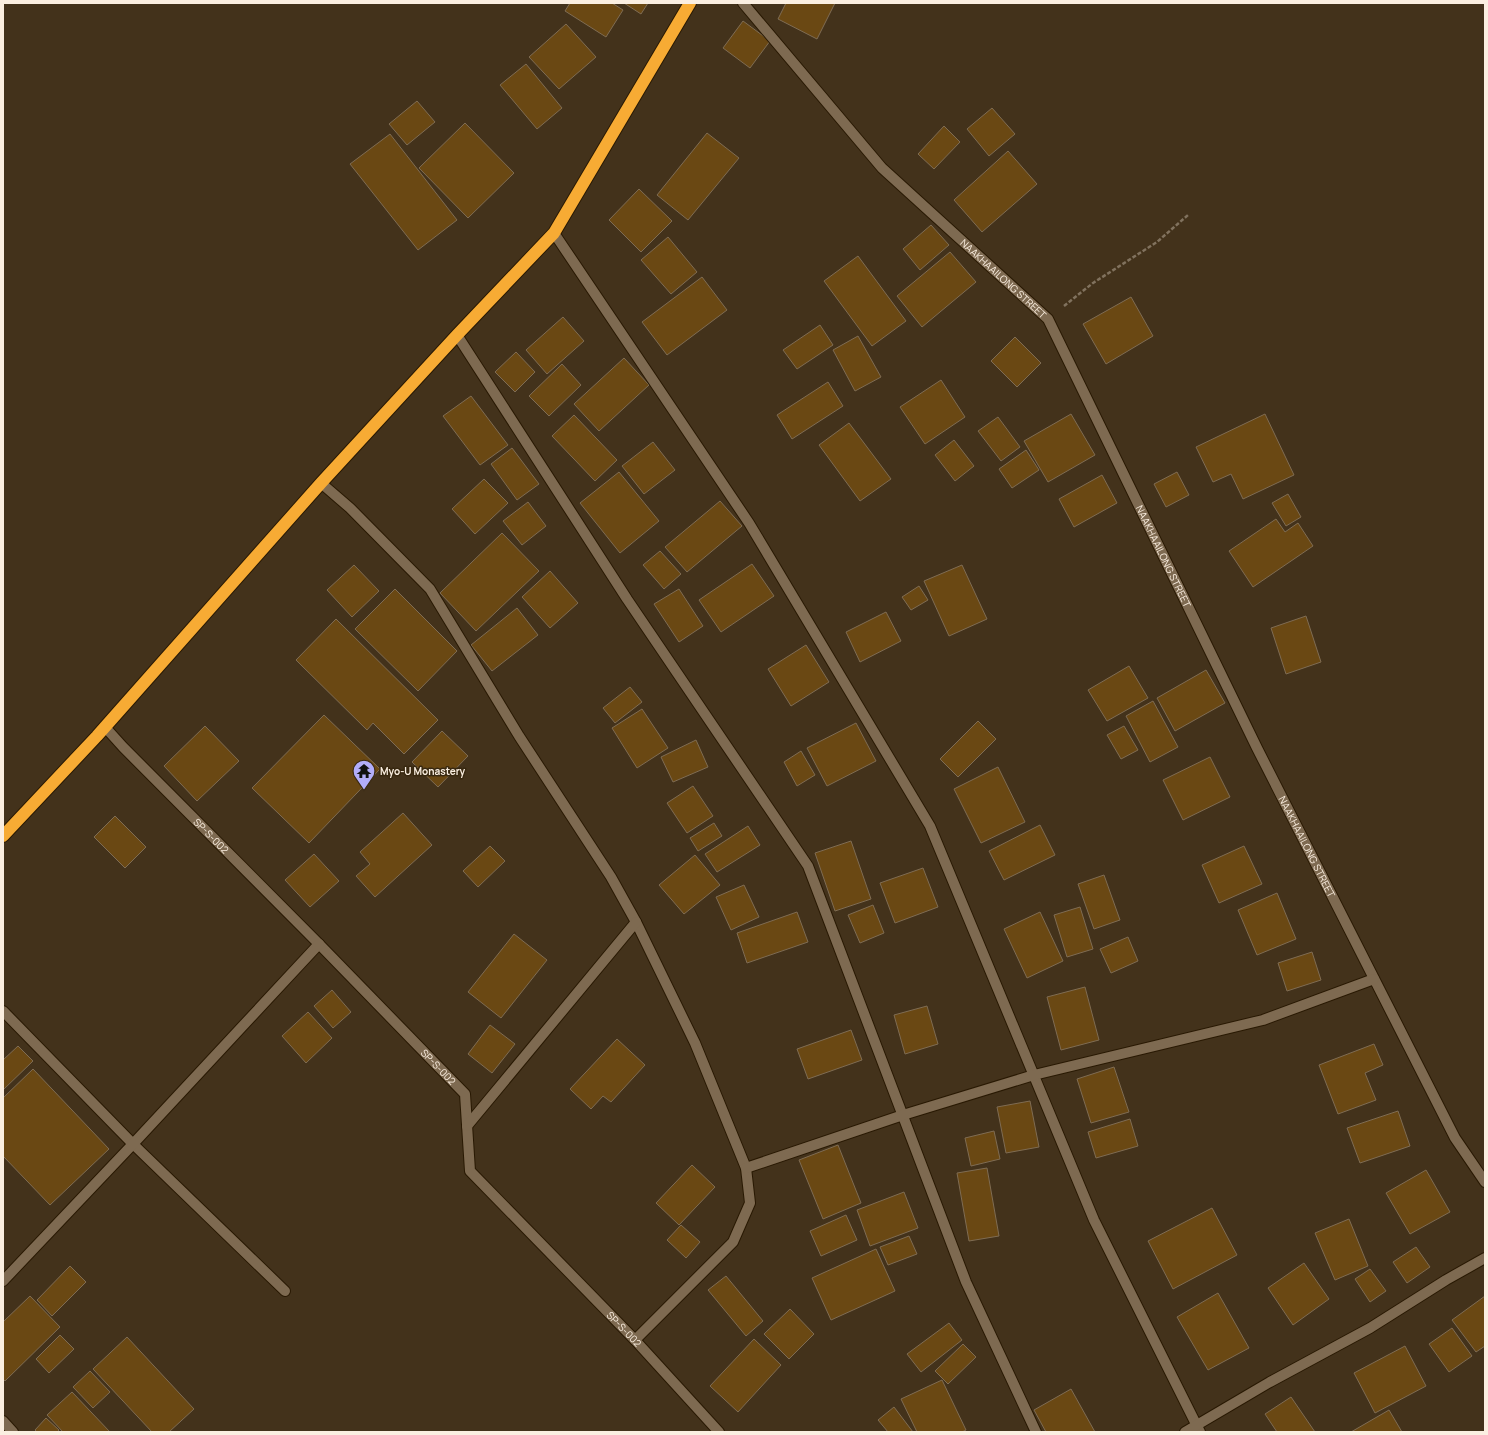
<svg xmlns="http://www.w3.org/2000/svg" width="1488" height="1435" viewBox="0 0 1488 1435" font-family="Manrope,sans-serif">
<style>
.building{fill:#6a4813;stroke:#7f6c53}
.lines{fill:none;stroke-linecap:round;stroke-linejoin:round}
.street-casing{stroke:#291903;stroke-width:12}
.highway-casing{stroke:#291903;stroke-width:14}
.path{stroke:#81725e;stroke-width:2.5;stroke-dasharray:4 2;stroke-linecap:butt}
.street{stroke:#7e6a51;stroke-width:10}
.highway{stroke:#f7ab34;stroke-width:12}
.labels{text-anchor:middle;dominant-baseline:central;stroke-width:3;stroke-linejoin:round;paint-order:stroke}
.street-label{font-size:10px;fill:#fbefe1;stroke:#382810}
.poi-label{font-size:10px;font-weight:bold;fill:#fbefe1;stroke:#382810;text-anchor:start}
</style>
<rect width="100%" height="100%" fill="#43321b"/>
<!-- building -->
<path class="building" d="M 570,3 L 612,3 L 623,10 L 606,37 L 565,11 Z
M 624,3 L 648,3 L 641,14 Z
M 786,3 L 835,3 L 817,39 L 778,19 Z
M 743,21 L 770,41 L 750,68 L 723,48 Z
M 566,24 L 596,57 L 559,89 L 529,57 Z
M 526,64 L 562,108 L 537,129 L 500,85 Z
M 417,101 L 435,122 L 407,145 L 389,124 Z
M 992,108 L 1015,134 L 989,156 L 967,129 Z
M 465,123 L 514,173 L 468,218 L 419,168 Z
M 944,126 L 960,142 L 934,169 L 918,154 Z
M 707,133 L 739,158 L 688,220 L 657,195 Z
M 390,134 L 457,220 L 418,250 L 350,164 Z
M 1008,151 L 1037,184 L 982,232 L 954,200 Z
M 639,189 L 672,221 L 641,252 L 609,220 Z
M 931,225 L 949,245 L 920,270 L 903,249 Z
M 668,237 L 697,272 L 671,294 L 641,260 Z
M 950,252 L 976,282 L 922,327 L 897,296 Z
M 858,256 L 906,321 L 872,346 L 824,281 Z
M 702,277 L 727,310 L 667,355 L 642,322 Z
M 1131,297 L 1153,336 L 1106,364 L 1083,324 Z
M 563,317 L 584,341 L 547,374 L 526,350 Z
M 820,325 L 833,345 L 797,369 L 783,350 Z
M 858,336 L 881,377 L 855,391 L 833,350 Z
M 1015,337 L 1041,363 L 1017,387 L 991,361 Z
M 516,352 L 535,372 L 515,392 L 495,372 Z
M 624,358 L 649,385 L 599,431 L 574,404 Z
M 562,364 L 581,385 L 549,416 L 529,396 Z
M 941,380 L 965,417 L 925,444 L 900,407 Z
M 828,382 L 843,406 L 792,439 L 777,415 Z
M 471,396 L 508,445 L 480,465 L 443,416 Z
M 1071,414 L 1095,455 L 1048,482 L 1024,441 Z
M 1265,414 L 1294,475 L 1243,499 L 1231,474 L 1213,482 L 1196,447 Z
M 574,415 L 617,460 L 595,481 L 552,436 Z
M 998,417 L 1020,447 L 1001,461 L 978,431 Z
M 849,423 L 891,479 L 860,501 L 819,445 Z
M 954,440 L 974,466 L 955,481 L 935,455 Z
M 653,442 L 675,470 L 644,494 L 622,466 Z
M 512,448 L 539,484 L 517,500 L 491,464 Z
M 1026,450 L 1039,470 L 1012,488 L 999,469 Z
M 619,472 L 659,521 L 620,553 L 580,503 Z
M 1177,472 L 1189,495 L 1166,507 L 1154,484 Z
M 1102,475 L 1117,503 L 1074,527 L 1059,499 Z
M 484,479 L 508,503 L 475,534 L 452,509 Z
M 1288,494 L 1301,517 L 1286,526 L 1272,503 Z
M 720,501 L 742,526 L 687,572 L 665,547 Z
M 528,502 L 546,526 L 522,545 L 503,521 Z
M 1276,519 L 1285,532 L 1298,523 L 1313,546 L 1253,587 L 1229,551 Z
M 502,533 L 539,571 L 476,631 L 440,593 Z
M 660,551 L 681,574 L 664,589 L 643,565 Z
M 752,564 L 774,596 L 721,632 L 699,600 Z
M 354,565 L 379,591 L 352,617 L 327,590 Z
M 962,565 L 987,619 L 949,636 L 924,581 Z
M 550,571 L 578,603 L 550,628 L 522,597 Z
M 919,586 L 928,600 L 911,610 L 902,597 Z
M 395,589 L 457,651 L 418,691 L 355,629 Z
M 679,589 L 703,626 L 679,642 L 654,604 Z
M 517,608 L 538,635 L 492,671 L 471,645 Z
M 886,612 L 901,641 L 860,662 L 846,632 Z
M 1306,616 L 1321,662 L 1286,674 L 1271,628 Z
M 336,619 L 438,720 L 404,754 L 373,723 L 367,730 L 296,660 Z
M 806,645 L 829,682 L 791,706 L 768,669 Z
M 1129,666 L 1148,698 L 1107,721 L 1088,690 Z
M 1206,670 L 1225,703 L 1175,731 L 1157,698 Z
M 630,687 L 642,702 L 615,723 L 603,708 Z
M 1153,701 L 1178,747 L 1150,762 L 1126,716 Z
M 642,709 L 668,748 L 637,768 L 612,728 Z
M 324,715 L 380,769 L 309,843 L 252,788 Z
M 978,721 L 996,739 L 958,777 L 940,759 Z
M 856,723 L 876,761 L 827,786 L 807,748 Z
M 205,726 L 239,761 L 197,801 L 164,766 Z
M 1124,726 L 1138,750 L 1121,759 L 1107,735 Z
M 442,731 L 468,756 L 438,787 L 412,762 Z
M 696,740 L 708,767 L 673,782 L 661,757 Z
M 801,751 L 815,775 L 797,786 L 784,762 Z
M 1210,757 L 1230,797 L 1183,820 L 1163,780 Z
M 998,767 L 1025,822 L 981,843 L 954,789 Z
M 693,786 L 713,816 L 687,833 L 667,803 Z
M 403,813 L 432,845 L 375,897 L 356,876 L 370,864 L 360,852 Z
M 115,816 L 146,847 L 125,868 L 94,837 Z
M 714,823 L 722,836 L 698,851 L 690,838 Z
M 1040,825 L 1055,855 L 1004,880 L 989,851 Z
M 748,826 L 760,845 L 717,872 L 705,854 Z
M 851,841 L 871,899 L 835,911 L 815,853 Z
M 490,846 L 505,861 L 478,887 L 463,871 Z
M 1244,846 L 1262,884 L 1219,903 L 1202,865 Z
M 314,854 L 339,881 L 310,907 L 285,880 Z
M 695,855 L 720,885 L 684,914 L 659,885 Z
M 923,868 L 938,907 L 895,923 L 880,883 Z
M 1104,875 L 1120,920 L 1094,929 L 1078,884 Z
M 744,885 L 759,917 L 731,930 L 716,897 Z
M 1277,893 L 1296,939 L 1257,955 L 1238,910 Z
M 873,905 L 884,933 L 860,943 L 848,915 Z
M 1080,907 L 1093,949 L 1067,957 L 1054,915 Z
M 797,912 L 808,942 L 747,963 L 737,933 Z
M 1040,912 L 1063,961 L 1027,978 L 1004,929 Z
M 514,934 L 547,960 L 501,1018 L 468,992 Z
M 1128,937 L 1138,961 L 1111,973 L 1100,949 Z
M 1312,952 L 1321,980 L 1287,991 L 1278,963 Z
M 1085,987 L 1099,1040 L 1061,1050 L 1047,997 Z
M 332,990 L 351,1012 L 333,1028 L 314,1006 Z
M 927,1006 L 938,1044 L 905,1054 L 894,1015 Z
M 308,1012 L 332,1038 L 306,1063 L 282,1036 Z
M 490,1025 L 515,1044 L 492,1073 L 468,1054 Z
M 851,1030 L 862,1060 L 808,1079 L 797,1049 Z
M 617,1039 L 645,1065 L 611,1102 L 603,1096 L 591,1109 L 570,1089 Z
M 1374,1044 L 1383,1065 L 1365,1073 L 1376,1100 L 1338,1114 L 1319,1065 Z
M 18,1046 L 33,1061 L 3,1090 L 3,1060 Z
M 1114,1067 L 1129,1112 L 1091,1123 L 1077,1079 Z
M 33,1069 L 109,1149 L 50,1205 L 3,1156 L 3,1098 Z
M 1030,1101 L 1039,1147 L 1006,1153 L 997,1107 Z
M 1398,1111 L 1410,1146 L 1360,1163 L 1347,1128 Z
M 1130,1119 L 1138,1146 L 1096,1158 L 1088,1132 Z
M 994,1131 L 1000,1159 L 971,1166 L 965,1138 Z
M 838,1145 L 861,1203 L 823,1219 L 799,1160 Z
M 692,1165 L 715,1187 L 679,1225 L 656,1203 Z
M 987,1168 L 999,1236 L 969,1241 L 957,1173 Z
M 1426,1170 L 1450,1212 L 1410,1234 L 1386,1193 Z
M 904,1192 L 918,1228 L 870,1246 L 857,1210 Z
M 1212,1208 L 1237,1255 L 1173,1289 L 1148,1241 Z
M 846,1215 L 857,1240 L 821,1256 L 810,1231 Z
M 1349,1219 L 1368,1266 L 1335,1280 L 1315,1233 Z
M 681,1225 L 700,1242 L 686,1258 L 667,1240 Z
M 909,1236 L 917,1254 L 888,1265 L 880,1247 Z
M 1416,1247 L 1430,1267 L 1407,1283 L 1393,1262 Z
M 876,1249 L 895,1291 L 831,1320 L 812,1278 Z
M 1304,1263 L 1329,1299 L 1293,1325 L 1268,1288 Z
M 70,1266 L 86,1282 L 52,1316 L 37,1300 Z
M 1370,1269 L 1386,1291 L 1370,1302 L 1355,1279 Z
M 726,1276 L 763,1321 L 746,1336 L 708,1290 Z
M 1218,1293 L 1249,1348 L 1208,1370 L 1177,1317 Z
M 30,1296 L 60,1327 L 5,1381 L 3,1379 L 3,1322 Z
M 1485,1296 L 1485,1346 L 1476,1352 L 1452,1320 Z
M 790,1309 L 814,1334 L 789,1359 L 764,1334 Z
M 949,1323 L 962,1340 L 921,1372 L 907,1354 Z
M 1452,1328 L 1472,1356 L 1449,1372 L 1429,1344 Z
M 60,1335 L 74,1349 L 49,1373 L 36,1359 Z
M 127,1337 L 194,1409 L 169,1432 L 152,1432 L 93,1369 Z
M 754,1339 L 781,1365 L 738,1412 L 710,1386 Z
M 963,1344 L 976,1357 L 948,1384 L 935,1371 Z
M 1405,1346 L 1426,1386 L 1375,1413 L 1354,1373 Z
M 90,1371 L 110,1392 L 93,1408 L 73,1387 Z
M 942,1380 L 966,1430 L 962,1432 L 917,1432 L 901,1399 Z
M 1071,1389 L 1095,1432 L 1046,1432 L 1034,1410 Z
M 72,1392 L 110,1432 L 63,1432 L 47,1415 Z
M 1291,1397 L 1315,1432 L 1277,1432 L 1265,1414 Z
M 894,1407 L 913,1432 L 888,1432 L 878,1420 Z
M 1389,1410 L 1402,1432 L 1351,1432 Z
M 46,1418 L 59,1430 L 57,1432 L 37,1432 L 35,1430 Z"/>
<g class="lines">
<!-- street casing -->
<g class="street-casing">
<g id="street">
<path id="s1" d="M 743,3 L 882,168 L 1048,319 L 1257,748 L 1455,1138 L 1485,1182"/>
<path d="M 554,233 L 749,523 L 930,826 L 1094,1220 L 1200,1432"/>
<path d="M 457,335 L 627,599 L 808,866 L 966,1282 L 1036,1432"/>
<path d="M 321,483 L 350,508 L 430,589 L 519,736 L 611,877 L 636,922 L 695,1043 L 746,1168 L 750,1203 L 733,1242 L 635,1340"/>
<path id="s2" d="M 105,727 L 123,747 L 319,944 L 465,1094 L 470,1171 L 635,1340 L 719,1432"/>
<path d="M 3,1011 L 133,1144 L 285,1291"/>
<path d="M 467,1126 L 636,922"/>
<path d="M 746,1168 L 903,1115 L 1034,1075 L 1263,1020 L 1374,979"/>
<path d="M 3,1281 L 133,1144 L 319,944"/>
<path d="M 3,1421 L 13,1432"/>
<path d="M 1185,1432 L 1270,1382 L 1370,1328 L 1446,1280 L 1485,1258"/>
</g>
</g>
<!-- highway casing -->
<g class="highway-casing">
<path id="highway" d="M 3,836 L 97,736 L 321,483 L 457,335 L 554,233 L 690,3"/>
</g>
<!-- path -->
<path class="path" d="M 1064,306 L 1093,283 L 1157,242 L 1188,215"/>
<!-- street -->
<use href="#street" class="street"/>
<!-- highway -->
<use href="#highway" class="highway"/>
</g>
<!-- icons -->
<defs>
<g id="temple-pin" transform="scale(1.15)"><path d="M0 17L-7.5 6A9.5 9.5 0 1 1 7.5 6Z" fill="#b2adf9" stroke="#382810"/><path d="M0-6L5-2H3V0L6.5 2.5H4V6H1.5V3h-3V6H-4V2.5H-6.5L-3 0V-2H-5Z" fill="#111"/></g>
</defs>
<g fill-rule="evenodd">
<use href="#temple-pin" x="364" y="771"/>
</g>
<g class="labels">
<!-- street labels -->
<g class="street-label">
<text stroke="none"><textPath href="#s1" startOffset="380">NAAKHAAILONG STREET</textPath></text>
<text stroke="none"><textPath href="#s1" startOffset="704">NAAKHAAILONG STREET</textPath></text>
<text stroke="none"><textPath href="#s2" startOffset="152">SP-S-002</textPath></text>
<text stroke="none"><textPath href="#s1" startOffset="1028">NAAKHAAILONG STREET</textPath></text>
<text stroke="none"><textPath href="#s2" startOffset="476">SP-S-002</textPath></text>
<text stroke="none"><textPath href="#s2" startOffset="812">SP-S-002</textPath></text>
</g>
<!-- poi labels -->
<g class="poi-label">
<text x="380" y="771">Myo-U Monastery</text>
</g>
</g>
<!-- border -->
<rect width="1488" height="1435" fill="none" stroke="#fbefe1" stroke-width="8"/>
</svg>
